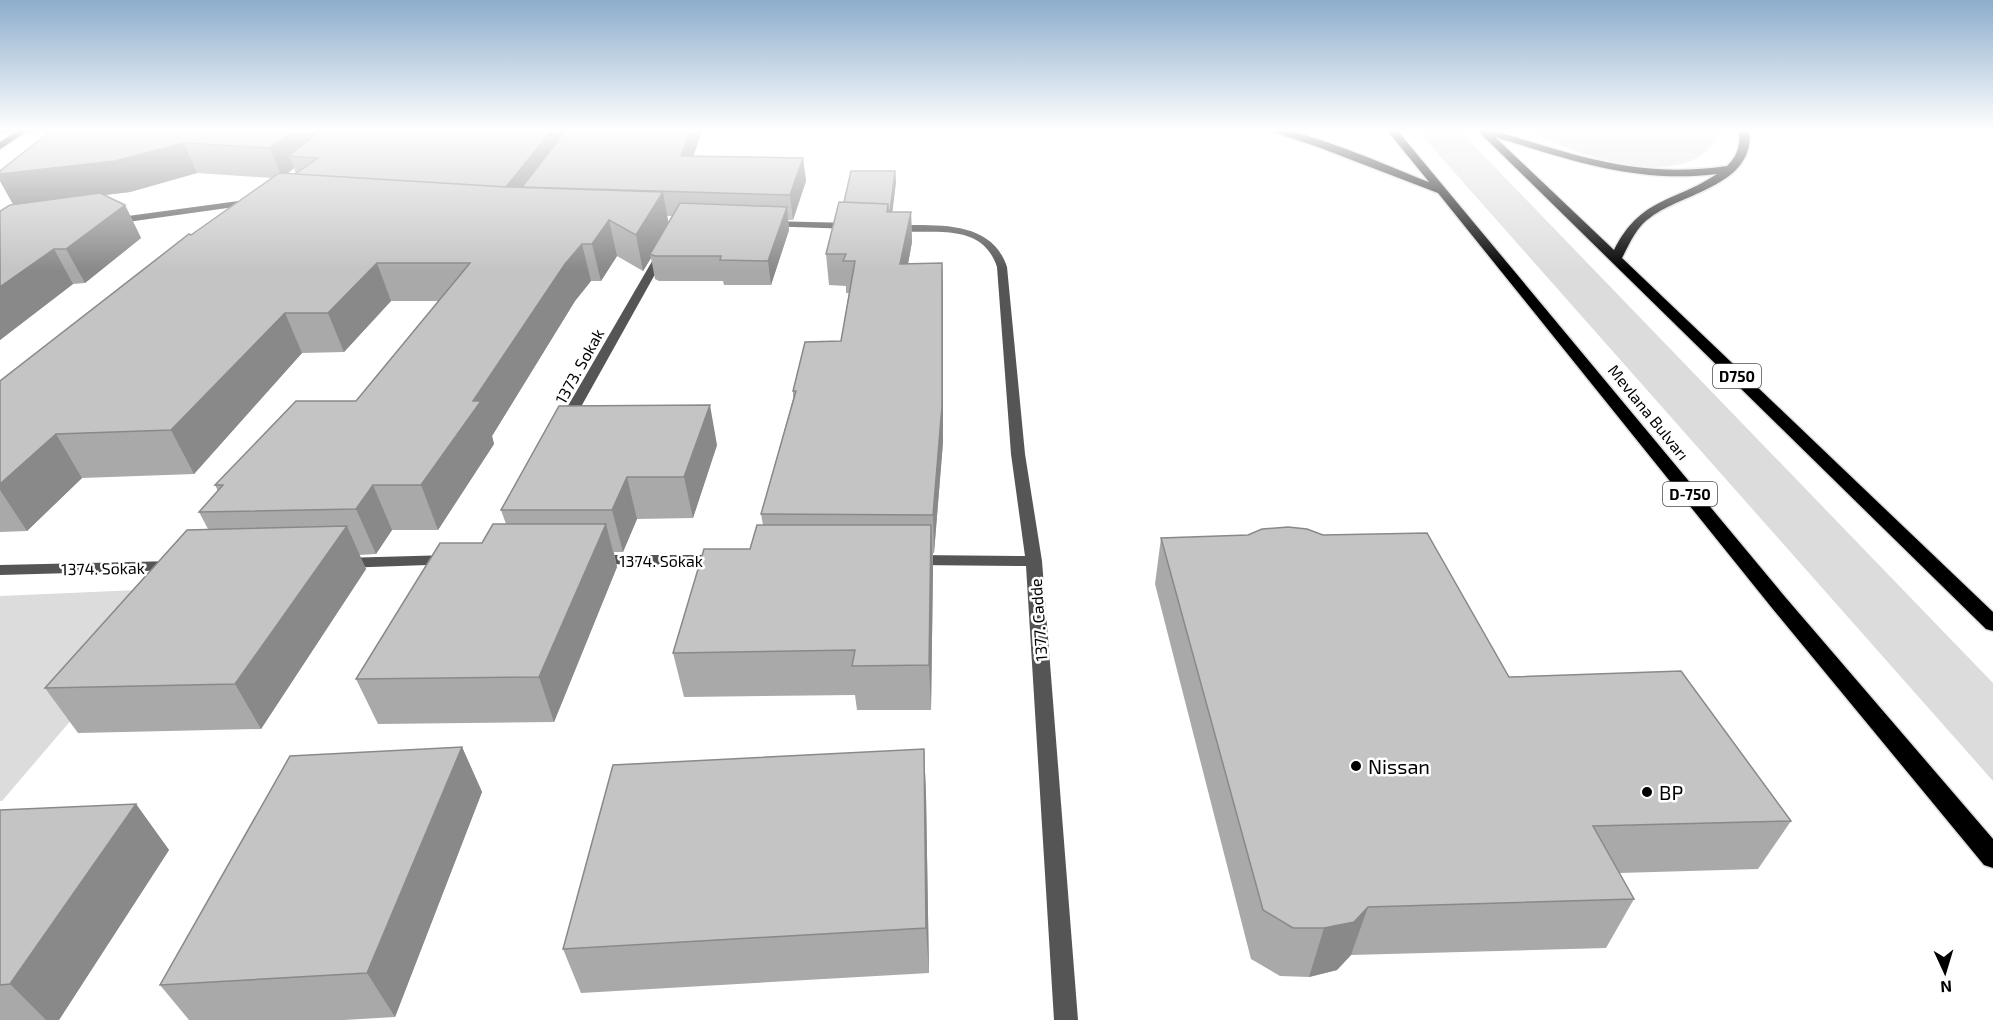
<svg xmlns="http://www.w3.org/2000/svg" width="1993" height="1020" viewBox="0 0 1993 1020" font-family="'Exo 2',sans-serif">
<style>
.green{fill:#dcdcdc}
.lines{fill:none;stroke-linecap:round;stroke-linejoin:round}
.major-casing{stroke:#dbdbdb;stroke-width:3}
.highway-casing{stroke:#dbdbdb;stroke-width:3}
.minor{fill:#555;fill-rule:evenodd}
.major{fill:#000;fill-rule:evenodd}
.highway{fill:#000;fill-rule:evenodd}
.wall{fill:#a9a9a9;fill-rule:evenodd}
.shaded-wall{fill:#898989}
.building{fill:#c4c4c4;stroke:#898989;stroke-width:1.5}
.poi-dot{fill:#000;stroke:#fff;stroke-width:2}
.labels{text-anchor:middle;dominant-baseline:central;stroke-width:5;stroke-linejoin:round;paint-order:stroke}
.shield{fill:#fff;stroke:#4c4c4c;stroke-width:1.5}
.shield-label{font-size:15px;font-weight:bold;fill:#000}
.street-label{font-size:16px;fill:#000;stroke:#fff}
.near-poi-label{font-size:20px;fill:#000;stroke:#fff;text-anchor:start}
</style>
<rect width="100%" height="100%" fill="#fff"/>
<!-- green -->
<path class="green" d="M 1416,129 L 1458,129 L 1993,683 L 1993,781 Z
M 1529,129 L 1720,129 C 1720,138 1713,145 1706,151 C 1670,187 1566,154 1529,129 Z
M 184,588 L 2,801 L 0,801 L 0,596 Z"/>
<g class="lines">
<!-- major casing -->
<g class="major-casing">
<path id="major" d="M 0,129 L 87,129 L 83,131 L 26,132 L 0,149 L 0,142 L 15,132 L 0,132 Z"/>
</g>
<!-- highway casing -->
<g class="highway-casing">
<path id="highway" d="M 1264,129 C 1298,125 1392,168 1429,182 L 1386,129 L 1396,129 L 1786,598 L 1993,839 L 1993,868 L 1984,865 L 1772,608 L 1438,193 L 1318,147 Z
M 1476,129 L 1489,129 C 1575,155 1636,179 1727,166 C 1739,154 1740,145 1739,129 L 1749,129 C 1757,185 1685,192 1651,217 C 1636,227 1630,243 1622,258 L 1993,612 L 1993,631 L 1986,629 ZM 1495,137 C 1570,160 1637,184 1717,174 C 1673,203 1641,197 1614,250 Z"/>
</g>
<!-- minor -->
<path class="minor" d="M 253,199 L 256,200 L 256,204 L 113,224 L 108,221 L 113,218 Z
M 768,221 L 852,223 L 857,226 L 852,229 L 765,226 L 763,224 Z
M 891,225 C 933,226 991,218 1007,267 L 1025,454 L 1042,561 L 1078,1020 L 1054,1020 L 1026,566 L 915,565 L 907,560 L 915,555 L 1025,556 L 1011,454 L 997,267 C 981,218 926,237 887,230 L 886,228 Z
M 663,248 L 668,251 L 572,423 L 565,427 L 560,426 L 558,423 L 658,251 Z
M 450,555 L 456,556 L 458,560 L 456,564 L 342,568 L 334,563 L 342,558 Z
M 597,555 L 720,555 L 728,560 L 720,565 L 591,564 L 589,560 L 591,556 Z
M 174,561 L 180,562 L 182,566 L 180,570 L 0,575 L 0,565 Z"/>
<!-- major -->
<use href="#major" class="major"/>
<!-- highway -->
<use href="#highway" class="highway"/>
</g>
<!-- wall -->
<path class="wall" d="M 703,129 L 693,156 L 803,158 L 806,181 L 793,220 L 788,220 L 789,230 L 771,285 L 724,285 L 723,281 L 659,281 L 655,279 L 651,258 L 643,271 L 617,256 L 601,281 L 591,281 L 575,301 L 492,436 L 494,444 L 438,530 L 392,530 L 376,554 L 359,555 L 366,569 L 261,729 L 78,733 L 45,688 L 208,529 L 199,512 L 218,491 L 215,485 L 356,401 L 439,301 L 391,301 L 344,352 L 302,353 L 194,474 L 82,478 L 27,531 L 0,532 L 0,381 L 191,235 L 273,178 L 197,173 L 130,192 L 104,195 L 125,205 L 141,238 L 85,283 L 73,284 L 0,340 L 0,211 L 13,204 L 0,181 L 0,171 L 47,134 ZM 294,168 L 296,174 L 287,174 ZM 667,216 L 673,216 L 669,223 Z
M 895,171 L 896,182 L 892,212 L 911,212 L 912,242 L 908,264 L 942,263 L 943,295 L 943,442 L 934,553 L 933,553 L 933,568 L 931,710 L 857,710 L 855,695 L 684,697 L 673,653 L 750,549 L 763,525 L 761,514 L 793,399 L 793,391 L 841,341 L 849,293 L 846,293 L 846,286 L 829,285 L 826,254 L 844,202 Z
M 717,445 L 693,518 L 637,519 L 623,552 L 614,552 L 617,567 L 554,722 L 378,724 L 356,679 L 482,543 L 506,524 L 501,510 Z
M 1248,535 L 1509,677 L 1791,821 L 1758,869 L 1619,873 L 1634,899 L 1606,948 L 1351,955 L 1337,970 L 1309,977 L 1280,976 L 1251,959 L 1155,584 L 1161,538 Z
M 462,747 L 482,792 L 395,1017 L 344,1020 L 189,1020 L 160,985 Z
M 924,749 L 926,795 L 929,973 L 581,993 L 563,949 Z
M 136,804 L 169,850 L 59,1020 L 0,1020 L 0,810 Z"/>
<!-- shaded-wall -->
<path class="shaded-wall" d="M 295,129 L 342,129 L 289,156 L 294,168 L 282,178 L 270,148 Z
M 553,129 L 575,129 L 524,196 L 506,187 Z
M 691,129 L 703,129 L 685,179 L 681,156 Z
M 184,143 L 197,173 L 130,192 L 14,206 L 0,181 L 0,174 Z
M 803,158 L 806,181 L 793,220 L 790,195 Z
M 895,171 L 896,182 L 891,223 L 890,211 Z
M 663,192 L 669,226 L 650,254 L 651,258 L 643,271 L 636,235 Z
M 125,205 L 141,238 L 85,283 L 66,249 Z
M 787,207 L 789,230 L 771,285 L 768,261 Z
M 911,212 L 912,242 L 902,296 L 900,264 Z
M 609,220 L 617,256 L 601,281 L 592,244 Z
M 582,244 L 591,281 L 575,301 L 492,436 L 494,444 L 438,530 L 421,485 L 473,401 L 565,264 Z
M 54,249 L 73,284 L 0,340 L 0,287 Z
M 377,263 L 391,301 L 344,352 L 328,313 Z
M 942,263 L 943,295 L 943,442 L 934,553 L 933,515 Z
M 285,313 L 302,353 L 194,474 L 171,430 Z
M 710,405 L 717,445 L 693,518 L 684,477 Z
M 56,434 L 82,478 L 27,531 L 0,490 L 0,484 Z
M 627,477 L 637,519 L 623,552 L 612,510 Z
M 373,485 L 392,530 L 376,554 L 356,509 Z
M 606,524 L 617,567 L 554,722 L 539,677 Z
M 931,525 L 933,568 L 931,710 L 929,665 Z
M 347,526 L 366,569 L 261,729 L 235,684 Z
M 462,747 L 482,792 L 395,1017 L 367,973 Z
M 924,749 L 926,795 L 929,973 L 926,928 Z
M 136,804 L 169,850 L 59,1020 L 46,1020 L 10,984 Z
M 1368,907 L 1351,955 L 1337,970 L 1309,977 L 1324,928 Z"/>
<!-- building -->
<path class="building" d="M 58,129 L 295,129 L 270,148 L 184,143 L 115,161 L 0,174 L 0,171 L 47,134 Z
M 323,129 L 553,129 L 506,187 L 295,174 L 318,158 L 289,156 Z
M 567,129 L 691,129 L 681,156 L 803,158 L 790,195 L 522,187 Z
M 851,171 L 895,171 L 890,211 L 888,211 L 888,204 L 844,202 Z
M 279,173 L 507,187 L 663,192 L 636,235 L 609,220 L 592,244 L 582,244 L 565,264 L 473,401 L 481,401 L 421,485 L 373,485 L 356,509 L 199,512 L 223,485 L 215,485 L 296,401 L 356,401 L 470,263 L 377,263 L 328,313 L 285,313 L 171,430 L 56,434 L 0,484 L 0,381 L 189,234 L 191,235 Z
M 100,193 L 125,205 L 66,249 L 54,249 L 0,287 L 0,211 L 10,205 Z
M 839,202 L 888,204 L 887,212 L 911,212 L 900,264 L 942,263 L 942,406 L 933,515 L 761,514 L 796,391 L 793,391 L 805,342 L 841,341 L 855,261 L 843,261 L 846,254 L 826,254 Z
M 680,203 L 787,207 L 768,261 L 720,260 L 721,256 L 655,256 L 650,254 Z
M 710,405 L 684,477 L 627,477 L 612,510 L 501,510 L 559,406 Z
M 493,524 L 606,524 L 539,677 L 356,679 L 440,543 L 482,543 Z
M 757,525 L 931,525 L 929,665 L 852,666 L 855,650 L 673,653 L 704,549 L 750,549 Z
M 347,526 L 235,684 L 45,688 L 187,530 Z
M 1288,527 L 1307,529 L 1323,535 L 1427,533 L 1509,677 L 1681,671 L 1791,821 L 1593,826 L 1634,899 L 1368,907 L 1354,922 L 1324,928 L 1293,928 L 1263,910 L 1161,538 L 1248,535 L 1262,529 Z
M 462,747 L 367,973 L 160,985 L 290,756 Z
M 924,749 L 926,928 L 563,949 L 613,765 Z
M 136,804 L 10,984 L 0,985 L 0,810 Z"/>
<!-- sky -->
<linearGradient id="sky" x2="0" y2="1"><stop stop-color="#8cadcc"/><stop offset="0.48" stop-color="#fff"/><stop offset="1" stop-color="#fff" stop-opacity="0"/></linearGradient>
<rect width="1993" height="271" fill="url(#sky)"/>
<!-- markers -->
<g class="poi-dot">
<circle cx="1356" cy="766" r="6"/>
<circle cx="1647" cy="792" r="6"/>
</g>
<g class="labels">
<!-- shield labels -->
<g class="shield">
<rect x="1713" y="364" width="48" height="24" rx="4.5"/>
<rect x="1663" y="482" width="54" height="24" rx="4.5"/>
</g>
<g class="shield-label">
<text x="1737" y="376">D750</text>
<text x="1690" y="494">D-750</text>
</g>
<!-- street labels -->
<g class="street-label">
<text transform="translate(579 366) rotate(-61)">1373. Sokak</text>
<text transform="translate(1649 412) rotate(51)">Mevlana Bulvarı</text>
<text x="661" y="560">1374. Sokak</text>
<text transform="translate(103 568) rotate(-1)">1374. Sokak</text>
<text transform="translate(1038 620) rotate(-94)">1377. Cadde</text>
</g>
<!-- near-poi labels -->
<g class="near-poi-label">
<text x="1368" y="766">Nissan</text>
<text x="1659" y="792">BP</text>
</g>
</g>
<!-- north arrow -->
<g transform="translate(1945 972) rotate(176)" stroke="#ffffff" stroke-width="4.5" paint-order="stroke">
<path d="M0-4.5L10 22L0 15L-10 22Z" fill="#000000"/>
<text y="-9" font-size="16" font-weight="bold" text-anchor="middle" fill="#000000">N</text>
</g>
</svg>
